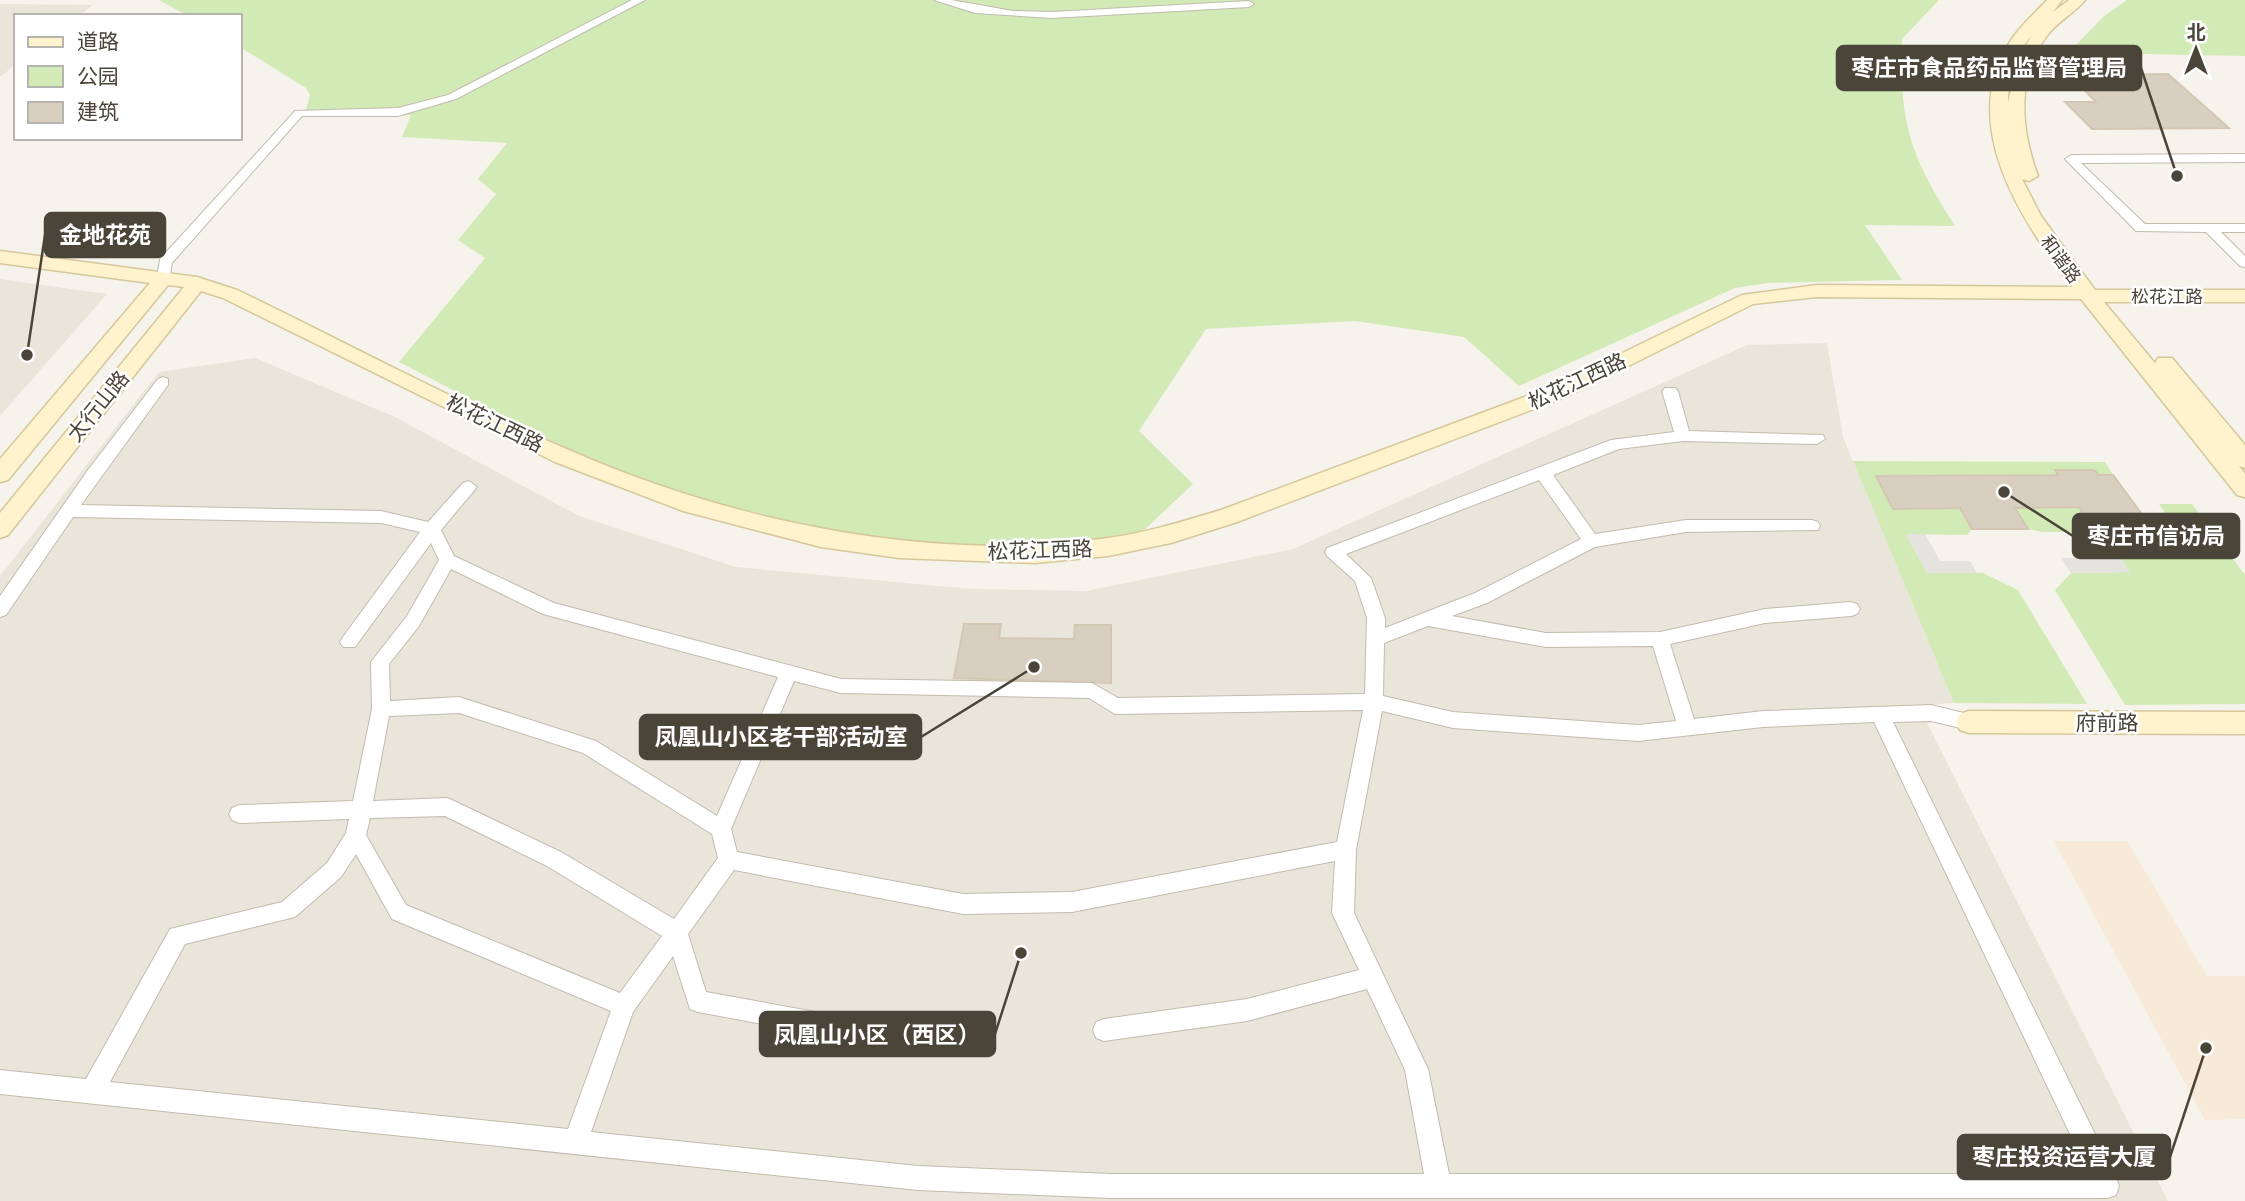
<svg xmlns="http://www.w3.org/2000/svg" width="2245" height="1201" viewBox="0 0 2245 1201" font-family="'PT Sans Narrow','Noto Sans SC',sans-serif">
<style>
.residential{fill:#eae5da}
.commercial{fill:#f7ead8}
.green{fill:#d2eab5}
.parking{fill:#e5e3e0}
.building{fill:#d8cfc1;stroke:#d3c7b4;stroke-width:2}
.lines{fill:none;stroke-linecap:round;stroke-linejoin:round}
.street-casing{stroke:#c2bbae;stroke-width:2}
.secondary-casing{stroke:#d6c79b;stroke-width:3}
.street{fill:#fff;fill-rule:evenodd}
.secondary{fill:#fff3cd;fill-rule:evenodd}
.labels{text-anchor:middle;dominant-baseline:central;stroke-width:5;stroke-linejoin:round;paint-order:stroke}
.far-street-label{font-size:18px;fill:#4b4439;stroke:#fff}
.street-label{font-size:21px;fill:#4b4439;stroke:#fff}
.leader{fill:none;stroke:#4b4439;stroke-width:2.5}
.callout-dot{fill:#4b4439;stroke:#fff;stroke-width:2.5}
.callout{fill:#4b4439;stroke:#4b4439;stroke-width:2.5}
.callout-label{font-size:23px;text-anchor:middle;font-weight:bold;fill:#fff}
</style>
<rect width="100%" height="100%" fill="#f6f3ec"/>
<!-- residential -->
<path class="residential" d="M 0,4 L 93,5 L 79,16 L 16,16 L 16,64 L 0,77 Z
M 0,279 L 107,294 L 0,416 Z
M 1827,343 L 1843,437 L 1954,703 L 1918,705 L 2168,1201 L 0,1201 L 0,576 L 159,372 L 255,358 L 395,417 L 579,516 L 736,567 L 971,589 L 1086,591 L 1293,549 L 1747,345 Z"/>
<!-- commercial -->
<path class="commercial" d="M 2054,841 L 2127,841 L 2207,976 L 2245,976 L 2245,1119 L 2205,1120 Z"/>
<!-- green -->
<path class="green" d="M 159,0 L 1939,0 L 1902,39 C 1899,124 1910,155 1955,226 L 1865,225 L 1902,280 L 1768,283 L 1735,288 L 1519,386 L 1464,337 L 1355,321 L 1206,329 L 1139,431 L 1193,484 L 1142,532 L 1038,550 L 865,538 L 702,500 L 576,454 L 399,362 L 485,258 L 458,240 L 496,194 L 478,179 L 507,143 L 402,137 L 411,115 L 304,117 L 310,95 L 306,88 L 240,47 L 240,16 L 188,16 Z
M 2127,0 L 2245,0 L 2245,56 L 2096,53 L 2075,46 L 2104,16 Z
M 1853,461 L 2105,462 L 2113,475 L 2099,475 L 2094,470 L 2056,470 L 2058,475 L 1876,477 L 1893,509 L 1960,508 L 1972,529 L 1967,535 L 1906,534 L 1927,573 L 1983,573 L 2018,590 L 2087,704 L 1954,703 Z
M 2159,504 L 2192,504 L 2245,575 L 2245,704 L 2125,705 L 2055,590 L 2071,573 L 2130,572 L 2102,532 L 2042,532 L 2028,529 L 2015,508 L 2079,507 L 2089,523 L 2172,523 Z"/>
<!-- parking -->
<path class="parking" d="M 2083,532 L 2102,532 L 2130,572 L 2071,573 L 2061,558 L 2101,558 Z
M 1906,534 L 1925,534 L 1940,561 L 1970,561 L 1977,573 L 1927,573 Z"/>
<!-- building -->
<path class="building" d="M 2168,74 L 2229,128 L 2092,129 L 2065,102 L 2096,102 L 2069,75 Z
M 2055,470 L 2094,470 L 2099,475 L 2113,475 L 2141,513 L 2124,513 L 2130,522 L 2089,523 L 2079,507 L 2015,508 L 2028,529 L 1972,529 L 1960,508 L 1893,509 L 1876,476 L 2058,475 Z
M 964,624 L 1001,624 L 999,638 L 1074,639 L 1075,625 L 1111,625 L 1111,683 L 954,678 Z"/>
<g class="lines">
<!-- street casing -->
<g class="street-casing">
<path id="street" d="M 632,0 L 645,0 L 456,99 L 398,116 L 302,116 L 172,263 L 169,281 L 159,281 L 157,278 L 160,259 L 295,111 L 398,108 L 448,95 Z
M 934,0 L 951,0 L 1013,11 L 1052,12 L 1249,1 L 1254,4 L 1249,7 L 1052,18 L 975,13 Z
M 2245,154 L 2245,162 L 2081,163 L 2145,224 L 2245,224 L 2245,232 L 2221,232 L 2245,256 L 2245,267 L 2240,266 L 2206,232 L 2136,231 L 2065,159 L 2071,155 Z
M 163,377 L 168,379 L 168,385 L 81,505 L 381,511 L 428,522 L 463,483 L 469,481 L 477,487 L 441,530 L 454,556 L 554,603 L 841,679 L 1092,683 L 1118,698 L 1365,694 L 1367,618 L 1355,581 L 1327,556 L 1325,552 L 1327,548 L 1611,440 L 1674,432 L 1662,391 L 1665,388 L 1675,388 L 1678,391 L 1689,431 L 1823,435 L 1825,439 L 1817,444 L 1683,441 L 1619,449 L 1553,475 L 1595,534 L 1686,520 L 1812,520 L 1818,522 L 1820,526 L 1818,530 L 1686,532 L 1595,547 L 1487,603 L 1452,616 L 1546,633 L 1660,632 L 1765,609 L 1851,602 L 1857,604 L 1860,609 L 1857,614 L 1851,616 L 1765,623 L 1670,644 L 1694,719 L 1763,711 L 1931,705 L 1976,716 L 1978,722 L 1976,728 L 1969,730 L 1931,721 L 1893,722 L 2116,1177 L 2119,1186 L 2116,1195 L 2107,1198 L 1111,1198 L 918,1190 L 0,1094 L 0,1070 L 86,1079 L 170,929 L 282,902 L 327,863 L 346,833 L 349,819 L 239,823 L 232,820 L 229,814 L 232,808 L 239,805 L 353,801 L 372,709 L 371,662 L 407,616 L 439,560 L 431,543 L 355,647 L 343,647 L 340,642 L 343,637 L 420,532 L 381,523 L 73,517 L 6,615 L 0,617 L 0,596 L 88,470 L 158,379 ZM 1539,480 L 1581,539 L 1475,593 L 1385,628 L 1385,618 L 1371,578 L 1346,554 ZM 451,569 L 543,614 L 778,677 L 717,816 L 596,741 L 459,697 L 390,701 L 389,664 L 419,626 ZM 1428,626 L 1546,647 L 1653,646 L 1676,721 L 1638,725 L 1453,712 L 1383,696 L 1384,643 ZM 794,681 L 841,693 L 1089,698 L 1115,714 L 1363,710 L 1337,842 L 1072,892 L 963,894 L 737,852 L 731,829 ZM 1382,711 L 1453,728 L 1638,741 L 1763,727 L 1874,722 L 2089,1174 L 1449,1174 L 1428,1069 L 1354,913 L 1356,850 ZM 459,713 L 583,753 L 712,834 L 718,858 L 674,919 L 561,852 L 454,801 L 447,798 L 373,801 L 389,716 ZM 445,816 L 547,866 L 662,936 L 620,993 L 406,905 L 366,835 L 370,818 ZM 356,854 L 392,919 L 611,1011 L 568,1129 L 110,1082 L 185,944 L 295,917 L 341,877 ZM 1335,861 L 1332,913 L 1359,970 L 1247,999 L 1104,1019 L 1096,1022 L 1093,1030 L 1096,1038 L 1104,1041 L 1247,1021 L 1367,989 L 1405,1070 L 1424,1174 L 1111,1174 L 918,1166 L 591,1132 L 633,1012 L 673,956 L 690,1009 L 698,1012 L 904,1050 L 912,1047 L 915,1039 L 912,1031 L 904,1028 L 706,992 L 688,934 L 734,870 L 963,914 L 1072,912 Z"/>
</g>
<!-- secondary casing -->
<g class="secondary-casing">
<path id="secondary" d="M 2047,0 L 2062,0 L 2053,12 L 2069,0 L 2085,0 C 2074,14 2057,21 2046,37 C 2016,79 2021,130 2038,176 L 2029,181 L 2022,179 L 2041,216 L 2095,290 L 2245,290 L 2245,302 L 2104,302 L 2158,367 L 2155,363 L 2158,358 L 2172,358 L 2245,445 L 2245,468 L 2239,466 L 2245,474 L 2245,497 L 2237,495 L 2081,299 L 1817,297 L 1753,304 L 1568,396 L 1237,522 L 1171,543 L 1108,556 L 1035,563 L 899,558 L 821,547 L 683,511 L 555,462 L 223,298 L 201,291 L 8,535 L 0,538 L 0,513 L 184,287 L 168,285 L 8,480 L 0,482 L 0,459 L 150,283 L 0,263 L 0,251 L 197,277 L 237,290 C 347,343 458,403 571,451 C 731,521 933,564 1108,538 C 1146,533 1184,521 1221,510 L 1554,386 L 1742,295 L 1817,285 L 2072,287 C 2021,220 1956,123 2011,40 C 2021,25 2035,13 2047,0 ZM 2032,35 L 2020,55 L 2008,102 C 2008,79 2017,52 2032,35 Z
M 1969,711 L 2245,712 L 2245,734 L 1969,733 L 1960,730 L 1956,722 L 1960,714 Z"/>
</g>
<!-- street -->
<use href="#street" class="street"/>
<!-- secondary -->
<use href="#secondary" class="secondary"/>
</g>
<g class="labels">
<!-- far-street labels -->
<g class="far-street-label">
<text transform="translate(2061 259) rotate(54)">和谐路</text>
<text x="2167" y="296">松花江路</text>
</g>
<!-- street labels -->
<g class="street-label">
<text transform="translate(1577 381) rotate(-25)">松花江西路</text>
<text transform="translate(98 406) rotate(-51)">太行山路</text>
<text transform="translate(495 423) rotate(26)">松花江西路</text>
<text transform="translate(1040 550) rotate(-2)">松花江西路</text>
<text x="2107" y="722">府前路</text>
</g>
</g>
<!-- callouts -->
<path class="leader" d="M2177 176L2141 68M27 355L45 235M2004 492L2073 536M1034 667L921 737M1021 953L995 1034M2206 1048L2170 1157"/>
<g class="callout-dot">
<circle cx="2177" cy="176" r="7"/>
<circle cx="27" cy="355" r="7"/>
<circle cx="2004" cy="492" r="7"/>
<circle cx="1034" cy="667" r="7"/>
<circle cx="1021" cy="953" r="7"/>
<circle cx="2206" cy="1048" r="7"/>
</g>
<g class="callout">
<rect x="1837" y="46" width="304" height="44" rx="7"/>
<rect x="45" y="213" width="120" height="44" rx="7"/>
<rect x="2073" y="514" width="166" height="44" rx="7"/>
<rect x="640" y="715" width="281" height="44" rx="7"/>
<rect x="760" y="1012" width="235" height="44" rx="7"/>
<rect x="1958" y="1135" width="212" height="44" rx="7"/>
</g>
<g class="callout-label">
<text x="1989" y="76">枣庄市食品药品监督管理局</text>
<text x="105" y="243">金地花苑</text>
<text x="2156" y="544">枣庄市信访局</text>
<text x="781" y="745">凤凰山小区老干部活动室</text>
<text x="877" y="1043">凤凰山小区（西区）</text>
<text x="2064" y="1165">枣庄投资运营大厦</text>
</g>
<!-- legend -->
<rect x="14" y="14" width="228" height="126" fill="#ffffff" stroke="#b7b4b0" stroke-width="2"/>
<rect x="28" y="37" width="35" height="10" fill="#fff3cd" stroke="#b7b4b0" stroke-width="2"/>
<text x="77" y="49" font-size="21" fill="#4b4439">道路</text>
<rect x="28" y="66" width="35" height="21" fill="#d2eab5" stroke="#b7b4b0" stroke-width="2"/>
<text x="77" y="84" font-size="21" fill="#4b4439">公园</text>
<rect x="28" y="102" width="35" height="21" fill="#d8cfc1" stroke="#b7b4b0" stroke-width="2"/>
<text x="77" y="119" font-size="21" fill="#4b4439">建筑</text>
<!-- north arrow -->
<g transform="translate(2196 49)" stroke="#ffffff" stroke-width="5" paint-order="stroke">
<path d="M0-5L12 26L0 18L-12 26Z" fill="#4b4439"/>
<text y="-10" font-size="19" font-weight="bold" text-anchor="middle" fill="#4b4439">北</text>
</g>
</svg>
